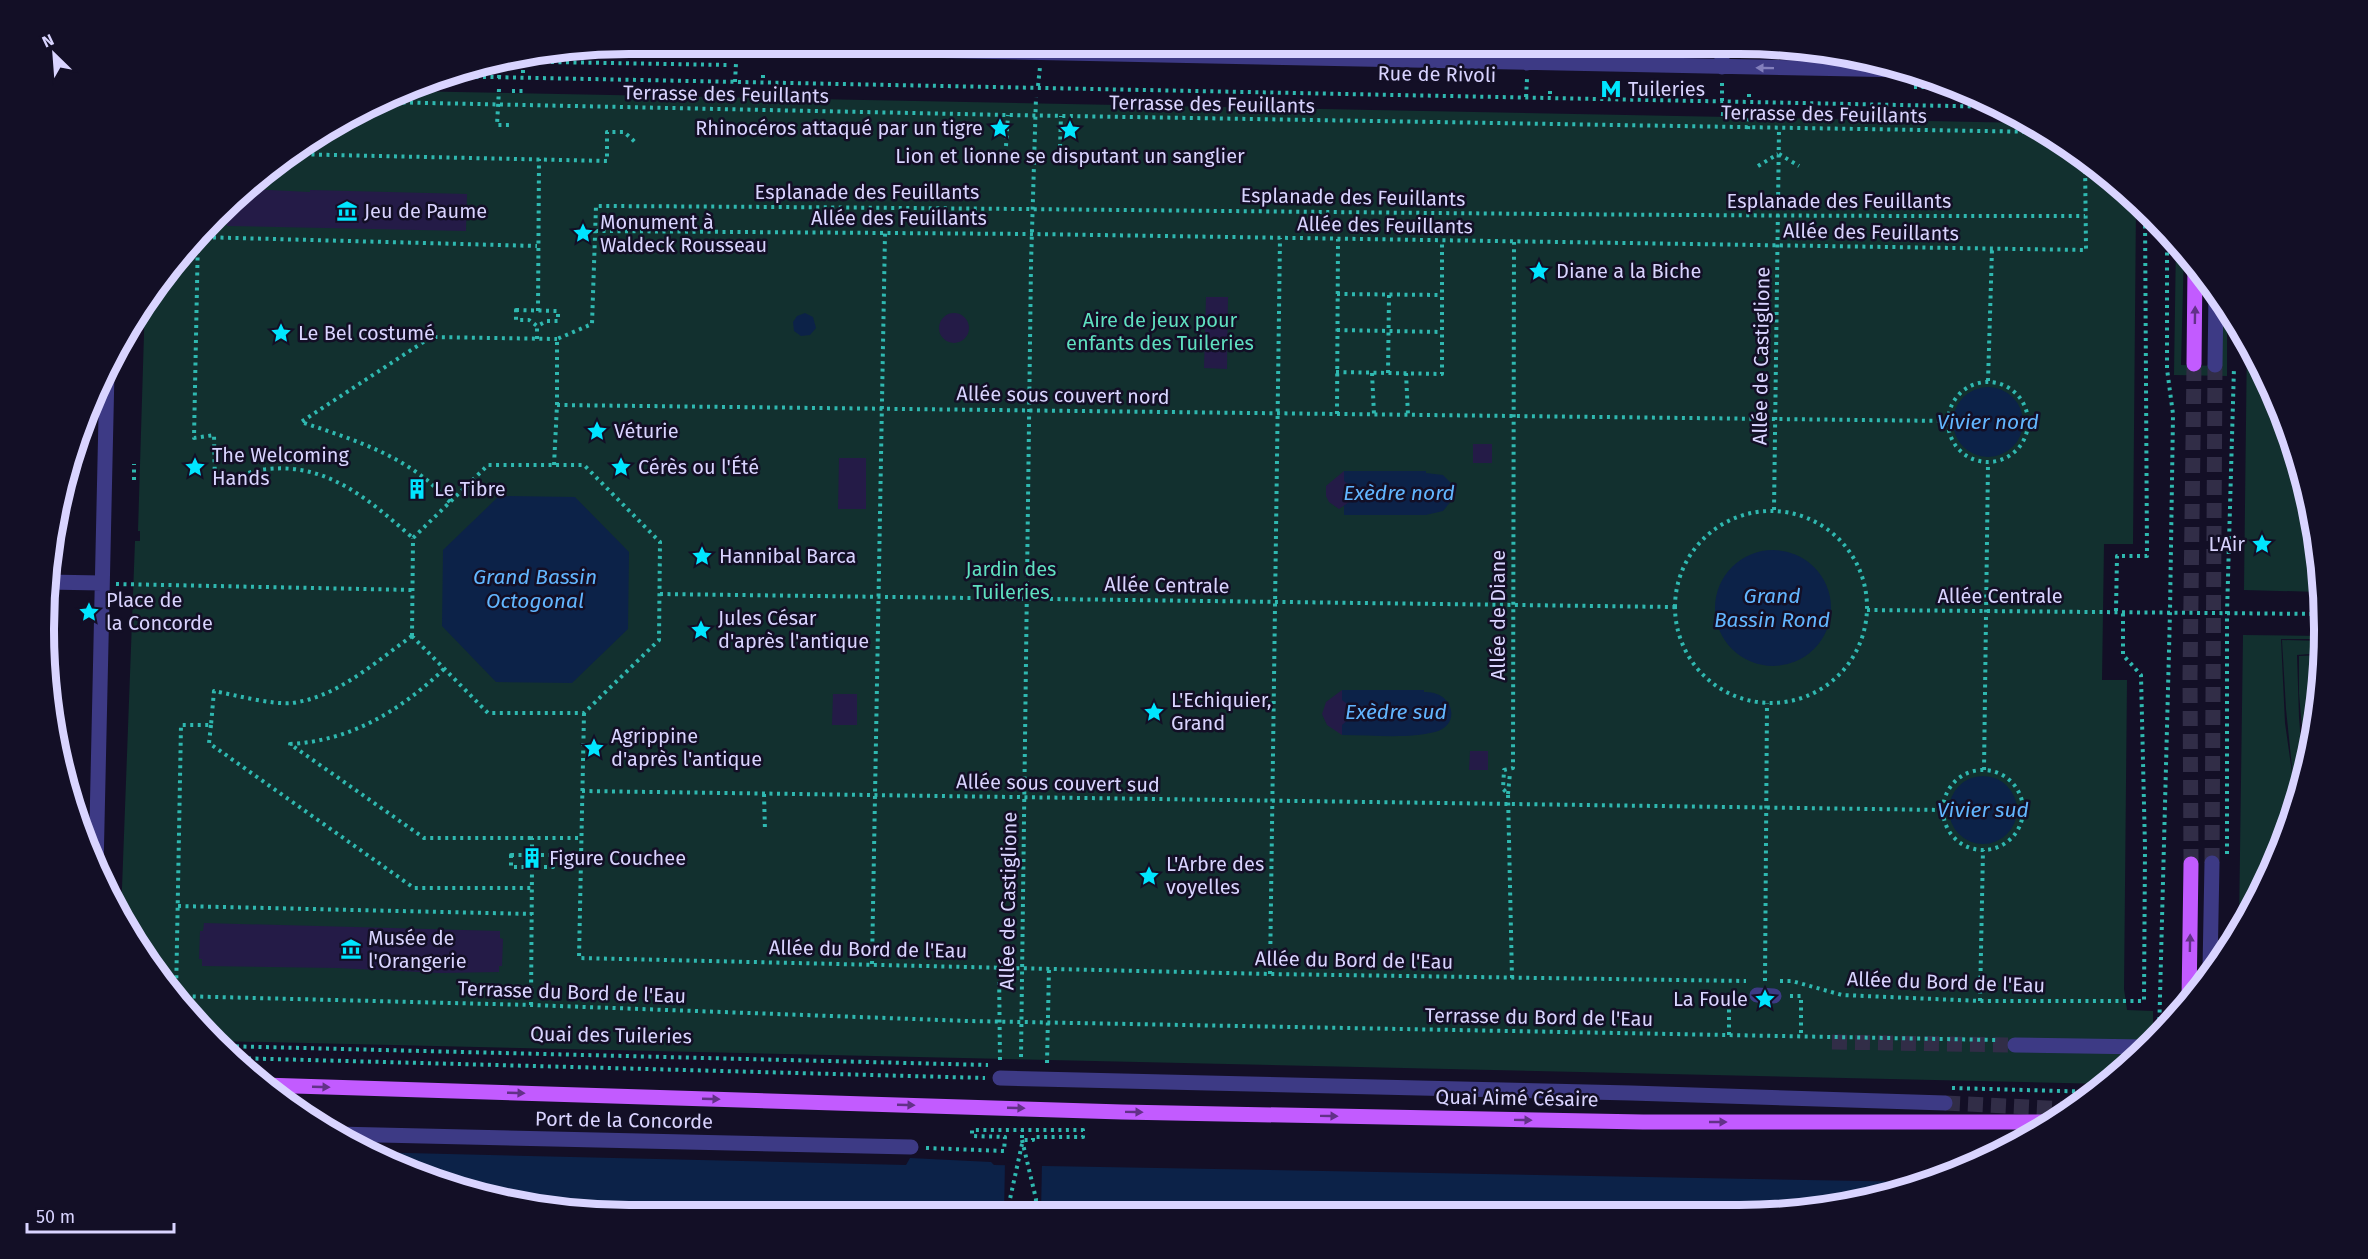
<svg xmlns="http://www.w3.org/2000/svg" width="2368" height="1259" viewBox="0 0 2368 1259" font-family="'Fira Sans',sans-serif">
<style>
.green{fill:#12302f}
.water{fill:#0c2248}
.pier{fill:#130f26}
.building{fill:#241b47}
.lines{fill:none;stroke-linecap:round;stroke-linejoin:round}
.minor-tunnel{stroke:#312d47;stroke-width:15;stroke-dasharray:15 8;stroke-linecap:butt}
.major-tunnel{stroke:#312d47;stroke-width:15;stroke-dasharray:15 8;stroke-linecap:butt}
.path{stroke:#2fb8b0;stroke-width:4;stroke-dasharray:3 4.5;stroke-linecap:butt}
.minor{stroke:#3d3a85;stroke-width:15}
.major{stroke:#c25bff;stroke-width:15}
.path-bridge{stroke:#2fb8b0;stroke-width:4;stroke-dasharray:3 4.5;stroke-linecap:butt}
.oneway{fill:#837fbc}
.oneway2{fill:#623188}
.labels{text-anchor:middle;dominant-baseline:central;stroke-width:5;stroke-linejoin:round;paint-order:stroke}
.street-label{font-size:20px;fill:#d9d4ff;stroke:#130f26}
.poi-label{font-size:20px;fill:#d9d4ff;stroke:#130f26;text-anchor:start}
.park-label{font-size:20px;fill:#5fe0c0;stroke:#130f26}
.water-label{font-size:21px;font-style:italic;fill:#62b6ff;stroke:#130f26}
.rim{fill:none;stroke:#d9d4ff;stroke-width:8}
</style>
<rect width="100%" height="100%" fill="#130f26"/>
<!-- green -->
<path class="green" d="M 404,91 L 2028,123 L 2096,165 L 2136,203 L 2133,544 L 2104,544 L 2102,680 L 2127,680 L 2124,989 L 2127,1010 L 2153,1011 L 2153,1040 L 2106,1084 L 216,1041 C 177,1004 146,962 121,915 L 135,541 L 140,541 L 140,531 L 138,531 L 145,301 L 189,243 L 272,165 L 337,122 Z
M 2176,240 L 2184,250 L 2181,365 L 2221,366 L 2221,301 L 2227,310 L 2227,376 L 2174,375 Z
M 2247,338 L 2294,441 L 2320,553 L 2321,592 L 2244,590 Z
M 2243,635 L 2322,636 L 2322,639 L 2281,639 L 2285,723 L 2294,787 L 2286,709 L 2282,640 L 2322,641 L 2323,653 L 2297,655 L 2299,717 L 2304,781 L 2264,889 L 2239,926 Z
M 2323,655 L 2323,668 L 2306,773 L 2299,694 L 2299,656 Z"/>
<!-- water -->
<path class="water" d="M 805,313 L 813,317 L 816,328 L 810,335 L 801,336 L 794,331 L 793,322 L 797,316 Z
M1953 422a35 35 0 1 1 70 0a35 35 0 1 1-70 0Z
M 1344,471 L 1426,471 L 1426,473 L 1443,475 L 1451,483 L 1452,500 L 1443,511 L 1426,515 L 1344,515 L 1344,503 L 1352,500 L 1354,492 L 1351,486 L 1344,483 Z
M 499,496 L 575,497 L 629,552 L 628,629 L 572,683 L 496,682 L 442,626 L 443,550 Z
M1715 608a58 58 0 1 1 116 0a58 58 0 1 1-116 0Z
M 1342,690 L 1424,690 L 1424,692 C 1455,691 1461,726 1435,732 C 1408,739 1372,735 1342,735 L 1342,723 L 1349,719 L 1352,711 L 1342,702 Z
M1949 810a34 34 0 1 1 68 0a34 34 0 1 1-68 0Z
M 366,1152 L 906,1165 L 910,1158 L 991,1162 L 994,1165 L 1920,1182 L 1815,1210 L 592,1214 L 478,1195 Z"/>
<!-- pier -->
<path class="pier" d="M 1005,1162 L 1042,1163 L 1041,1213 L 1004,1213 Z"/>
<!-- building -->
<path class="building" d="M 247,189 L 310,192 L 310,190 L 467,194 L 466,231 L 227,226 L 227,221 L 213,221 Z
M 1206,297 L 1228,297 L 1227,369 L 1204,368 Z
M939 328a15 15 0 1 1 30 0a15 15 0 1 1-30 0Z
M 1473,444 L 1492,444 L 1492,463 L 1473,463 Z
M 839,458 L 866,458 L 866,509 L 838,509 Z
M 1344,471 L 1344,481 L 1352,487 L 1354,494 L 1352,500 L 1339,509 L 1329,502 L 1326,496 L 1326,486 Z
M 1342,690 L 1342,700 L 1350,706 L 1352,711 L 1349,719 L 1342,725 L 1342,735 L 1327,725 L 1322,714 L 1326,702 Z
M 833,694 L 857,694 L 857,725 L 832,725 Z
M 1470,751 L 1488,751 L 1488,770 L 1469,770 Z
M 204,923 L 500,931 L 500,938 L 503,939 L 502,966 L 499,966 L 499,972 L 440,973 L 337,968 L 202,966 L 202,959 L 199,959 L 200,931 L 203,931 Z"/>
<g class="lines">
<!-- minor-tunnel -->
<path class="minor-tunnel" d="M 2212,863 L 2215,365
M 1832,1042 L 2015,1045
M 1945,1103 L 2070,1109"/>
<!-- major-tunnel -->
<path class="major-tunnel" d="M 2191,864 L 2190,677 L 2194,364"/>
<!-- path -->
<path class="path" d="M 491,61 L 727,65
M 523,73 L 523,68
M 438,76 L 2002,107
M 499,78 L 500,59
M 763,78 L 763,73
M 735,82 L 736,63
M 1722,83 L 1722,101
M 1038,86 L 1040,67
M 1914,87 L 1954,87
M 499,89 L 497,125 L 511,125
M 512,91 L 527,91
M 1550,94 L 1550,88
M 1526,97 L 1527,79
M 1749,97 L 1749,91
M 380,102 L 1008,115 L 2043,132
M 1989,102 L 1989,101
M 1721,114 L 1735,115
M 1765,115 L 1778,115
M 1748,129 L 1749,117
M 1006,146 L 1008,115
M 1060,147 L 1061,116
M 289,154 L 607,161 L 607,132 L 624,132 L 635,142
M 1779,154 L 1799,166
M 1758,166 L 1778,154
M 226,208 L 227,208
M 595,231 L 1032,234 L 2086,250 L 2085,158
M 198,235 L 194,438 L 214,435 L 215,484 C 232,479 251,470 268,469 C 329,463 370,501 413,538
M 198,237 L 537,246
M 1337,294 L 1442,295
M 516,310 L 558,311 L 558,321 L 547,321 L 537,326 L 529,320 L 516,320 Z
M 538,311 L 539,159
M 1337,330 L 1442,332
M 537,339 L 537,326
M 1336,372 L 1442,374 L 1442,240
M 1372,373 L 1374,414
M 1388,373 L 1389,295
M 1406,373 L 1408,415
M 1988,381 L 1992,249
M1948 422a40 40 0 1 1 80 0a40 40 0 1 1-80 0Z
M 557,405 L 1948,421
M 1337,414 L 1338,239
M 554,465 L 557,405 L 557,339 L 592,324 L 596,206 C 1092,208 1589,217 2085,216
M 134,480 L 134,464
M 450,502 C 441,494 433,484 423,477 C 388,450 343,436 301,422 L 431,337 L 557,339
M 1774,510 L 1779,129
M1675 607a96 96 0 1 1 192 0a96 96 0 1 1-192 0Z
M 116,584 L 413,590
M 660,594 L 1674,607
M 1867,610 L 2321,614
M 2116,611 L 2117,556 L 2147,556 L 2145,212
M 412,636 C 375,662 338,697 292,703 C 272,705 235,695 214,691 L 211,725 L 181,725 L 176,996 L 531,1005 L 968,1021 L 1996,1040
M 412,636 L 488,713 L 584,713 L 659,640 L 660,542 L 584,465 L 488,465 L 413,538
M 412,636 L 413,538
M 444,669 C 401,710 351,741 290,744 L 424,838 L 532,838
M 584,713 L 579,958 L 1270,974 L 1746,981
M 211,725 L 209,743 L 414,888 L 532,888
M 1984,770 L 1988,463
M1943 810a40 40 0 1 1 80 0a40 40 0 1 1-80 0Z
M 582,791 L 1943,810
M 764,794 L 765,831
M 1508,794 L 1510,773
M 2227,854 L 2227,613 L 2234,367
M 511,855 L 553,855 L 553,867 L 511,867 Z
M 532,855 L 532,838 L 582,838
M 178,906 L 532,914
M 872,964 L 885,233
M 999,967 L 1000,1062
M 1270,974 L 1280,238
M 1512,978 L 1508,794 L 1503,789 L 1504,770 L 1513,768 L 1514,242
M 1765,981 L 1767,703
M 1780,981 L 1792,981 L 1842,995 L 1980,1001 L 2144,1001 L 2145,848 L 2141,675 L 2123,655 L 2123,611
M 1790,996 L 1801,996 L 1801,1037
M 1980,1001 L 1983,850
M 531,1005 L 532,867
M 1729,1035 L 1729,995 L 1742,995
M 2159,1035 L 2170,612 L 2173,414 L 2167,369 L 2167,232
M 221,1046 L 988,1065
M 1021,1057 L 1031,264 L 1036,97
M 233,1058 L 985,1078
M 1047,1063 L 1049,968
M 1952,1088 L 2098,1092
M 926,1148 L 1004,1151 L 1005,1137 L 972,1136 L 972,1130 L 1083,1130 L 1083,1137 L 1033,1137 L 1033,1140 L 1022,1140 L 1022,1130
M 1022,1213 L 1023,1200"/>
<!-- minor -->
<path class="minor" d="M 619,44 L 1908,70
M 1722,45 L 1722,67
M 1527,63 L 1527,44
M 2215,365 L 2216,294
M 46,582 L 102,583
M 96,869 L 107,371
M 2210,969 L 2212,863
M 1757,995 L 1774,996
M 2015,1045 L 2146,1047
M 1000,1078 L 1631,1093 L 1945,1103
M 336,1134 L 911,1147"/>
<!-- major -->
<path class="major" d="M 2194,364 L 2195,266
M 2189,1002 L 2191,864
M 263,1085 L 1122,1112 L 1643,1122 L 2047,1122"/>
<!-- path-bridge -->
<path class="path-bridge" d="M 1022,1140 L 1036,1199 L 1035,1213
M 1010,1213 L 1010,1199 L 1022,1144"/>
</g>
<!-- one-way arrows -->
<defs><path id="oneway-solid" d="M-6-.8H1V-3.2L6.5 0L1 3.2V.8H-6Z" transform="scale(1.5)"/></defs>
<use class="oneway" href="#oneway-solid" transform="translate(1765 68) rotate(-179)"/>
<g class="oneway2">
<use href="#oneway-solid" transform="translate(2195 315) rotate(-89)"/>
<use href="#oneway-solid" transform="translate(2190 943) rotate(-89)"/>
<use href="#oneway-solid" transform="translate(321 1087) rotate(2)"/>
<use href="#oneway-solid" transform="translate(516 1093) rotate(2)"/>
<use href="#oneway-solid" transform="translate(711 1099) rotate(2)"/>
<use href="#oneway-solid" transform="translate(906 1105) rotate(2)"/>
<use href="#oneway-solid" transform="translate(1016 1108) rotate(2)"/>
<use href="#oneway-solid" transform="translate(1134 1112) rotate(1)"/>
<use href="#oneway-solid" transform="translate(1329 1116) rotate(1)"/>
<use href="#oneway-solid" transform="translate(1523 1120) rotate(1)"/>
<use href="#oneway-solid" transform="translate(1718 1122)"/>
</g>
<!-- icons -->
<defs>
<g id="metro-bare" transform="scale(1.62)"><path d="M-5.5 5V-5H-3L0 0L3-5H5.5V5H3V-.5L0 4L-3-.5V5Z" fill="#00e5ff" stroke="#130f26" stroke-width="2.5" paint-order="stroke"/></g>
<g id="sight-bare" transform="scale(1.62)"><path d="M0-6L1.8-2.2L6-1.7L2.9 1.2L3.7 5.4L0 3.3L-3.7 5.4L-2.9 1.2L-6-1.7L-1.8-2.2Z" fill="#00e5ff" stroke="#130f26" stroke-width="2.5" paint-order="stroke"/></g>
<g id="museum-bare" transform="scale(1.62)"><path d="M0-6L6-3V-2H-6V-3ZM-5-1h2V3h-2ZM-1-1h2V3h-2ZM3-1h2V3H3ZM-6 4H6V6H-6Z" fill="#00e5ff" stroke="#130f26" stroke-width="2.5" paint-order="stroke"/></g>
<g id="building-bare" transform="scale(1.62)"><path d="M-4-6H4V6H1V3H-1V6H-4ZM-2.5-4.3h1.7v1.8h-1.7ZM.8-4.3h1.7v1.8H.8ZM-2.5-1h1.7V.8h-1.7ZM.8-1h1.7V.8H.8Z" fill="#00e5ff" stroke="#130f26" stroke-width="2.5" paint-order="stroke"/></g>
</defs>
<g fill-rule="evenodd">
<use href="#metro-bare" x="1611" y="89"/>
<use href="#sight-bare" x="1000" y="128"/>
<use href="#sight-bare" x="1070" y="130"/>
<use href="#museum-bare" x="347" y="211"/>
<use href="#sight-bare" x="583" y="233"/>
<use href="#sight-bare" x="1539" y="271"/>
<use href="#sight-bare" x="281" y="333"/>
<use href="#sight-bare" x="597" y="431"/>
<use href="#sight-bare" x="195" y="467"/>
<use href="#sight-bare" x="621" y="467"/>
<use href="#building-bare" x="417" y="489"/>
<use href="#sight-bare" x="2262" y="544"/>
<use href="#sight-bare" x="702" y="556"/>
<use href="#sight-bare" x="89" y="612"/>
<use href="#sight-bare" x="701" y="630"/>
<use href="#sight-bare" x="1154" y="712"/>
<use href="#sight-bare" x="594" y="748"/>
<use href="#building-bare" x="532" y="858"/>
<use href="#sight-bare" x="1149" y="876"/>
<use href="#museum-bare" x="351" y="949"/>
<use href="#sight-bare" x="1765" y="999"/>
</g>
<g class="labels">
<!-- street labels -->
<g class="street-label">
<text transform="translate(1437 74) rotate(1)">Rue de Rivoli</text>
<text transform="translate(726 94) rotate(1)">Terrasse des Feuillants</text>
<text transform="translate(1212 104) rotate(1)">Terrasse des Feuillants</text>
<text transform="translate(1824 114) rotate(1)">Terrasse des Feuillants</text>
<text x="867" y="192">Esplanade des Feuillants</text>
<text transform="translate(1353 197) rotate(1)">Esplanade des Feuillants</text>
<text x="1839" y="201">Esplanade des Feuillants</text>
<text x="899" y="218">Allée des Feuillants</text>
<text transform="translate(1385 225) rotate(1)">Allée des Feuillants</text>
<text transform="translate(1871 232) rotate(1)">Allée des Feuillants</text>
<text transform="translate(1761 356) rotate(-89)">Allée de Castiglione</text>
<text transform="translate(1063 395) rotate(1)">Allée sous couvert nord</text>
<text transform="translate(1167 585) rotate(1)">Allée Centrale</text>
<text x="2000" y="596">Allée Centrale</text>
<text transform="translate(1498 615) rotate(-90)">Allée de Diane</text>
<text transform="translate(1058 783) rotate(1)">Allée sous couvert sud</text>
<text transform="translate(1008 901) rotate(-89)">Allée de Castiglione</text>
<text transform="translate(868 949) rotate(1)">Allée du Bord de l'Eau</text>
<text transform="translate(1354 960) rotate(1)">Allée du Bord de l'Eau</text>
<text transform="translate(1946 982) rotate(2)">Allée du Bord de l'Eau</text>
<text transform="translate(572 992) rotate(2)">Terrasse du Bord de l'Eau</text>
<text transform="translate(1539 1017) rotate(1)">Terrasse du Bord de l'Eau</text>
<text transform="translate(611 1035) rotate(1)">Quai des Tuileries</text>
<text transform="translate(1517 1098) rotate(1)">Quai Aimé Césaire</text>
<text transform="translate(624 1120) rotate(1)">Port de la Concorde</text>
</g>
<!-- poi labels -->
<g class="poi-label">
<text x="1628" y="89">Tuileries</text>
<text x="983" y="128" text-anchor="end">Rhinocéros attaqué par un tigre</text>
<text x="1070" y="156" text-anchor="middle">Lion et lionne se disputant un sanglier</text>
<text x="364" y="211">Jeu de Paume</text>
<text x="600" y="222">Monument à<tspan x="600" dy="23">Waldeck Rousseau</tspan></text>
<text x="1556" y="271">Diane a la Biche</text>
<text x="298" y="333">Le Bel costumé</text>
<text x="614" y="431">Véturie</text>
<text x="212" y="455">The Welcoming<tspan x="212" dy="23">Hands</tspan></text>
<text x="638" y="467">Cérès ou l'Été</text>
<text x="434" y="489">Le Tibre</text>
<text x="2245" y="544" text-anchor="end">L'Air</text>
<text x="719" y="556">Hannibal Barca</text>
<text x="106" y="600">Place de<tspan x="106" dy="23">la Concorde</tspan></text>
<text x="718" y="618">Jules César<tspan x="718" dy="23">d'après l'antique</tspan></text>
<text x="1171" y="700">L'Echiquier,<tspan x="1171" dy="23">Grand</tspan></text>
<text x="611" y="736">Agrippine<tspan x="611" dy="23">d'après l'antique</tspan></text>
<text x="549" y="858">Figure Couchee</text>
<text x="1166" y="864">L'Arbre des<tspan x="1166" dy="23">voyelles</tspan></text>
<text x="368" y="938">Musée de<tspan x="368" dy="23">l'Orangerie</tspan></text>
<text x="1748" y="999" text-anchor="end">La Foule</text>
</g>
<!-- park labels -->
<g class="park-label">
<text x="1160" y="320">Aire de jeux pour<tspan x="1160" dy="23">enfants des Tuileries</tspan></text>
<text x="1011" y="569">Jardin des<tspan x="1011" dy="23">Tuileries</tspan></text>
</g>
<!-- water labels -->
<g class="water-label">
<text x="1988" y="422">Vivier nord</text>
<text x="1399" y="493">Exèdre nord</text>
<text x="535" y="577">Grand Bassin<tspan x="535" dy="24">Octogonal</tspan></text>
<text x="1772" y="596">Grand<tspan x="1772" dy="24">Bassin Rond</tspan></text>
<text x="1396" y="712">Exèdre sud</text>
<text x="1983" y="810">Vivier sud</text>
</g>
</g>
<!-- crop -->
<path d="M0 0H2368V1259H0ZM629 54H1739A575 575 0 0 1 2314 629V630A575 575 0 0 1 1739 1205H629A575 575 0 0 1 54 630V629A575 575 0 0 1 629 54Z" fill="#130f26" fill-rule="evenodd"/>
<path class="rim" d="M629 54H1739A575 575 0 0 1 2314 629V630A575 575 0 0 1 1739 1205H629A575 575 0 0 1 54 630V629A575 575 0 0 1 629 54Z"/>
<!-- north arrow -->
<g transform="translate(54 54) rotate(335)" stroke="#130f26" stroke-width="4.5" paint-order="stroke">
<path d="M0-4.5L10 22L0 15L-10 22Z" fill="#d9d4ff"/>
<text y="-9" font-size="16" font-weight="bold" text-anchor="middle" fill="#d9d4ff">N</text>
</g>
<!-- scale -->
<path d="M27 1223v9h147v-9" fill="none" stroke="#d9d4ff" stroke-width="3"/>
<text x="36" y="1223" font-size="18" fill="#d9d4ff" stroke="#130f26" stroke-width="4.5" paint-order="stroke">50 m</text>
</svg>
